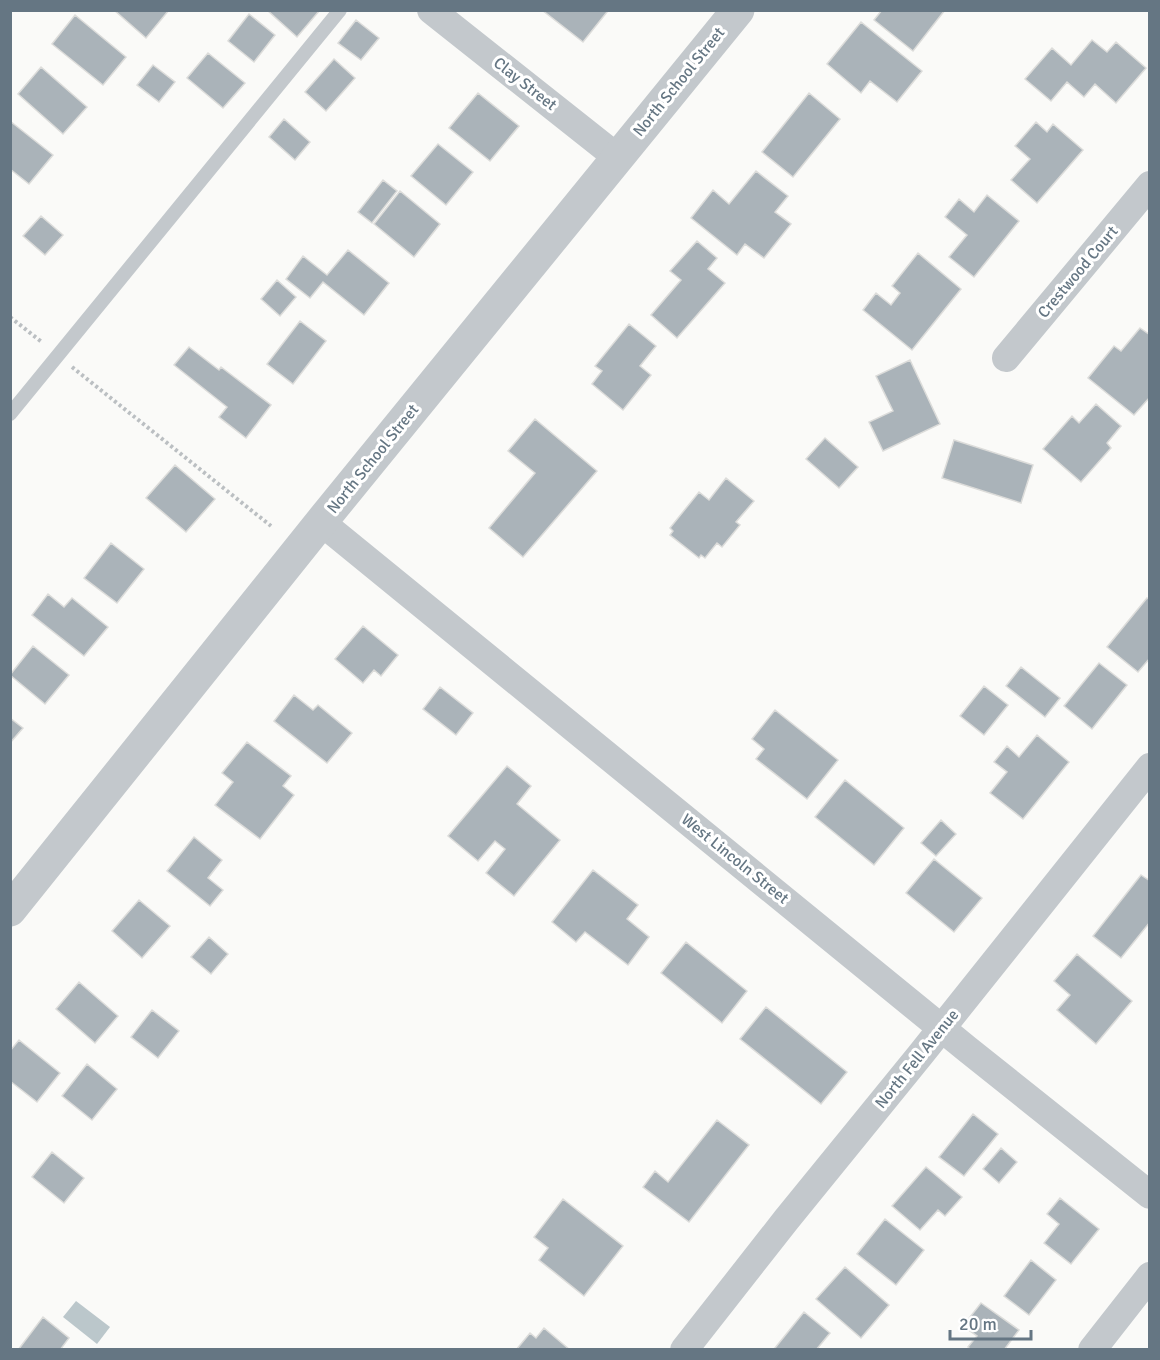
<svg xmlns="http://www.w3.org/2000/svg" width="1160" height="1360" viewBox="0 0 1160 1360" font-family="Signika,sans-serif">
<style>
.water{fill:#bbc7cb}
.building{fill:#aab3b9;stroke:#dcdcda;stroke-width:1.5}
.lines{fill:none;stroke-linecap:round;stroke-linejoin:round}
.path{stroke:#bbbfc2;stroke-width:4;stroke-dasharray:3 3;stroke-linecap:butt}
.service{stroke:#c3c8cc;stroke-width:14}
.minor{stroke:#c3c8cc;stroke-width:28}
.tertiary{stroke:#c3c8cc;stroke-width:33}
.labels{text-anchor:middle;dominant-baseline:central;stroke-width:6;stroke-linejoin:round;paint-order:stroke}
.street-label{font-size:16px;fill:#657683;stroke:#fff}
</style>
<rect width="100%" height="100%" fill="#fafaf8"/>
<!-- water -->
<path class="water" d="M 76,1301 L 110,1327 L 97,1344 L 63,1317 Z"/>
<!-- building -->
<path class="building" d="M 114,10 L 169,10 L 146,38 Z
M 267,10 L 320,10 L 297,37 Z
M 542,10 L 605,10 L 607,12 L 583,42 Z
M 882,10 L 945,10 L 913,51 L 874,20 Z
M 249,14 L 275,35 L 254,62 L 228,41 Z
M 75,15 L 126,57 L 103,85 L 52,44 Z
M 356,20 L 379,38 L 361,60 L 338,43 Z
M 861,22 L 922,71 L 897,102 L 870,81 L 861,93 L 827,64 Z
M 1092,40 L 1107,52 L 1116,42 L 1146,68 L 1116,103 L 1095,84 L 1084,97 L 1067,82 L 1051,101 L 1025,79 L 1052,48 L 1071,65 Z
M 208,53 L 245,83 L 223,108 L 187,78 Z
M 334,59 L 355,78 L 326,111 L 305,92 Z
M 153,65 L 175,82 L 159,102 L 137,85 Z
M 41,67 L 87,107 L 63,134 L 18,94 Z
M 478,93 L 519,126 L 490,161 L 449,128 Z
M 809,93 L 840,119 L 793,177 L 762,152 Z
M 284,119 L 310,142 L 295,160 L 269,137 Z
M 10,121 L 53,155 L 29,184 L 10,169 Z
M 1036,122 L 1047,132 L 1053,124 L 1083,150 L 1037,203 L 1011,180 L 1030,159 L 1015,146 Z
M 438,144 L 473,172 L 446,205 L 411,176 Z
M 756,171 L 788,196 L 775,212 L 791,224 L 764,258 L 745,244 L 737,255 L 691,218 L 713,190 L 729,204 Z
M 383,180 L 397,191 L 372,223 L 358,212 Z
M 400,191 L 440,224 L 414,257 L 374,224 Z
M 987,195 L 1019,221 L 974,277 L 949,257 L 967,235 L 945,217 L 959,199 L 974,212 Z
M 41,216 L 63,235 L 45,255 L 23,236 Z
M 697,241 L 717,258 L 708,269 L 725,283 L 677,338 L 651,315 L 681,280 L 670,271 Z
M 348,250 L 389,283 L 364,315 L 323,282 L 310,298 L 286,279 L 303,256 L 327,275 Z
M 918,253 L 961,289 L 912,350 L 863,310 L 876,293 L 891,305 L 900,293 L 892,286 Z
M 277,280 L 296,297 L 280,316 L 261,299 Z
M 300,321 L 326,341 L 293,384 L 267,364 Z
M 629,324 L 656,346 L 640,366 L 651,375 L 623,410 L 592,384 L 602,371 L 595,366 Z
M 1140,328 L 1150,335 L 1150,397 L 1134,415 L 1088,378 L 1114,346 L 1121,351 Z
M 189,347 L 219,370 L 221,367 L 271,405 L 246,438 L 219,417 L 227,407 L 174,365 Z
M 910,360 L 940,424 L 883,451 L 869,422 L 893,411 L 876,376 Z
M 1096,404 L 1121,426 L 1107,443 L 1111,448 L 1081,482 L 1043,449 L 1072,416 L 1079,423 Z
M 535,419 L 597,471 L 523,557 L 489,528 L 535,473 L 508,451 Z
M 825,438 L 858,467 L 839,488 L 806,459 Z
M 954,440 L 1033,465 L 1021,503 L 942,478 Z
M 175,465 L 215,499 L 186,532 L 146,498 Z
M 726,478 L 754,501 L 736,522 L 740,525 L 722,547 L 717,543 L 705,558 L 701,555 L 699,558 L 670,535 L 673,531 L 670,528 L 699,492 L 709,500 Z
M 111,543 L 144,569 L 117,603 L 84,578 Z
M 48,594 L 64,607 L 72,598 L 108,627 L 84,656 L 32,615 Z
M 1147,598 L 1150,600 L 1150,658 L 1138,672 L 1107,647 Z
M 363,626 L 398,655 L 381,676 L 374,670 L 363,683 L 335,659 Z
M 33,646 L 69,675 L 45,704 L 10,675 Z
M 1099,663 L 1127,685 L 1092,729 L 1064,706 Z
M 1021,667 L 1060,698 L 1045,717 L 1006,686 Z
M 984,686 L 1008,705 L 984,735 L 960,716 Z
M 440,687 L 473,713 L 456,735 L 423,709 Z
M 294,695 L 313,710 L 318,705 L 352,733 L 327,763 L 274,721 Z
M 775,710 L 838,760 L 807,799 L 756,759 L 764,749 L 752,739 Z
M 10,718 L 23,728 L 10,743 Z
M 1037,735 L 1069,762 L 1023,819 L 990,793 L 1007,772 L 994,762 L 1007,746 L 1019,757 Z
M 247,742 L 291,776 L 283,786 L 294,795 L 260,839 L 215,805 L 233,782 L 222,773 Z
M 507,766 L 531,786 L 517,804 L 560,840 L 514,896 L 486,873 L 505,849 L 495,841 L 478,861 L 448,836 Z
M 845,780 L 904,828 L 874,865 L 815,817 Z
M 941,820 L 956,834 L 936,856 L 921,843 Z
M 194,837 L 222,860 L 208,878 L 223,890 L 210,906 L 167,871 Z
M 934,859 L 982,898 L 954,932 L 906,893 Z
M 593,870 L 638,905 L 627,919 L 649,937 L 628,965 L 585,932 L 576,942 L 552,922 Z
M 1141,875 L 1150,881 L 1150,922 L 1121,958 L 1093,936 Z
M 139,900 L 170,926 L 142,958 L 112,931 Z
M 209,937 L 228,954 L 211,974 L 191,957 Z
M 686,942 L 747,991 L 722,1023 L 661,973 Z
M 1077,954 L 1132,1001 L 1096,1044 L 1057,1010 L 1070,995 L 1054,981 Z
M 79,982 L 118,1016 L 95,1043 L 56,1009 Z
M 766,1007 L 847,1072 L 821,1104 L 740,1039 Z
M 152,1010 L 179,1031 L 158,1058 L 131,1037 Z
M 19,1040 L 60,1073 L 37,1102 L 10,1081 L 10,1051 Z
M 87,1064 L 117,1089 L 92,1120 L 62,1096 Z
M 973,1114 L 998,1134 L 964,1176 L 939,1157 Z
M 717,1120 L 749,1145 L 689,1222 L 643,1187 L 655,1171 L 668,1182 Z
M 1001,1148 L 1017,1162 L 999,1183 L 983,1169 Z
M 52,1152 L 84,1178 L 64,1203 L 32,1177 Z
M 926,1167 L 962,1197 L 945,1216 L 938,1210 L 920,1230 L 892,1206 Z
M 1060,1198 L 1099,1229 L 1071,1264 L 1044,1243 L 1059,1224 L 1047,1214 Z
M 563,1199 L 623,1246 L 584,1296 L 539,1260 L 548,1248 L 534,1237 Z
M 885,1219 L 924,1250 L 896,1285 L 857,1254 Z
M 1031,1260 L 1056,1280 L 1029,1315 L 1004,1296 Z
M 845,1267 L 889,1305 L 861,1338 L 816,1299 Z
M 981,1303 L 1019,1330 L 1004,1350 L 971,1350 L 968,1347 L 977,1336 L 963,1326 Z
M 804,1312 L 830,1333 L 816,1350 L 777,1350 L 775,1348 Z
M 43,1317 L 69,1338 L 60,1350 L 18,1350 Z
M 544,1328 L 570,1350 L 516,1350 L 530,1333 L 536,1338 Z"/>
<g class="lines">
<!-- path -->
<path class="path" d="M 10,317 L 43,343
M 72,367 L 271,526"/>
<!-- service -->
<path class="service" d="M 10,414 L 340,10"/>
<!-- minor -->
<path class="minor" d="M 431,10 L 618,158
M 1006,358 L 1150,185
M 321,522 L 967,1049 L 1150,1195
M 684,1350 L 786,1220 L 921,1054 L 1150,767
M 1092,1350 L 1150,1276"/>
<!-- tertiary -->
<path class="tertiary" d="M 10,910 L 321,522 L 738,10"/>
</g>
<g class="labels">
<!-- street labels -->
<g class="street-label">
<text transform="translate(679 82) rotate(-51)">North School Street</text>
<text transform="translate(525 84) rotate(38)">Clay Street</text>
<text transform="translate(1078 272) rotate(-50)">Crestwood Court</text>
<text transform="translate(373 459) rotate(-51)">North School Street</text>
<text transform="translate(735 859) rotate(39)">West Lincoln Street</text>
<text transform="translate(917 1059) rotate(-51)">North Fell Avenue</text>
</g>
</g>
<!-- border -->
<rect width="1160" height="1360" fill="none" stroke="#657683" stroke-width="24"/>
<!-- scale -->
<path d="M950 1330v9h81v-9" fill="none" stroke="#657683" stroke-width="3"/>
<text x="959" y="1330" font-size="18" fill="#657683" stroke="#ffffff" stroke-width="4.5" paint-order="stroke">20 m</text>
</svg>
